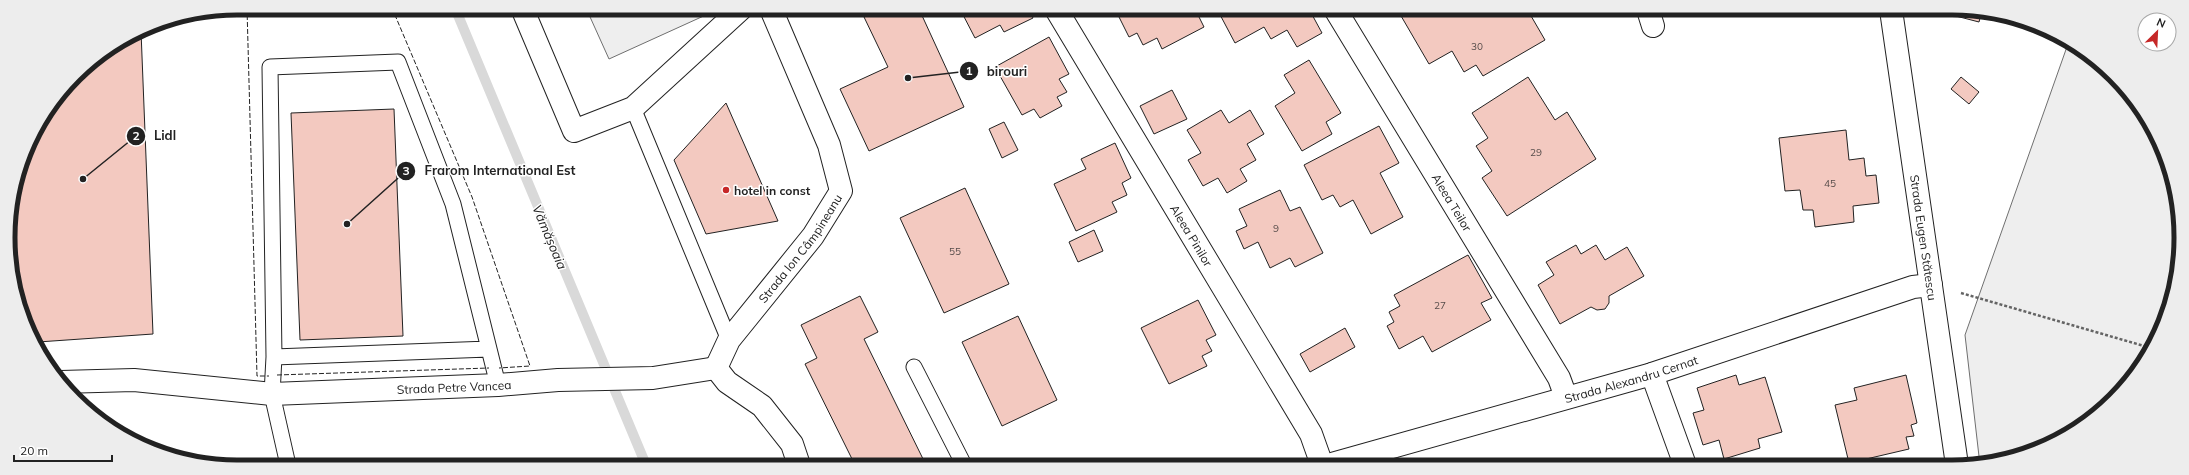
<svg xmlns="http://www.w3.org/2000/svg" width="2189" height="475" viewBox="0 0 2189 475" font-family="Mulish,sans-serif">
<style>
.green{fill:#eee;stroke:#6f6f6f}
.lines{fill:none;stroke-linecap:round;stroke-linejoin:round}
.stream{stroke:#d9d9d9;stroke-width:10}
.building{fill:#f3c9c0;stroke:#222}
.lane-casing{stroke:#222;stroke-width:17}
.street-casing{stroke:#222;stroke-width:24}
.path{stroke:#646464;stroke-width:2.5;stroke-dasharray:3 2;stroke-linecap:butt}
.lane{stroke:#fff;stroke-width:15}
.street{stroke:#fff;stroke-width:22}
.fence{stroke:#222;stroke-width:1;stroke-dasharray:5 2;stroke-linecap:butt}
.poi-dot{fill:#c62828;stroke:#fff;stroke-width:1.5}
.labels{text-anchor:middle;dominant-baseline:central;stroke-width:3;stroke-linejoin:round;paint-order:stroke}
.number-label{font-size:10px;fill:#564c4a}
.poi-label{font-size:12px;font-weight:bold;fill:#222;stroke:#fff;text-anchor:start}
.street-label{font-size:12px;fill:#222;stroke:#fff}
.water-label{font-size:13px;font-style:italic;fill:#222;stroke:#fff}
.rim{fill:none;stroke:#222;stroke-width:5}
.leader{fill:none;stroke:#222;stroke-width:1.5}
.callout-dot{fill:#222;stroke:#fff;stroke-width:1.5}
.mark-label{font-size:12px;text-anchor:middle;font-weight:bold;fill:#fff}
.callout-label{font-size:13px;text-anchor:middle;font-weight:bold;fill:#222;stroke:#fff;stroke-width:3;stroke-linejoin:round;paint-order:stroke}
</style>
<rect width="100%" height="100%" fill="#fff"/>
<!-- green -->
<path class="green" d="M 586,8 L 719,9 L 609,59 Z
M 2069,41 L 2134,98 L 2173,178 L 2179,268 L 2157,339 L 2114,400 L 2053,443 L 1980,465 L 1965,335 Z"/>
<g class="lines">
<!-- stream -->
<path class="stream" d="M 455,8 L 646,465"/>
</g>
<!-- building -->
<path class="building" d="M 882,9 L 919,9 L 964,107 L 869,151 L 840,89 L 888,67 L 864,17 Z
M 960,9 L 1029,9 L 1033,18 L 1004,32 L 1000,25 L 975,38 Z
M 1115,9 L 1195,9 L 1204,27 L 1162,49 L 1157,38 L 1143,45 L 1137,33 L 1129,37 Z
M 1217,9 L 1309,9 L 1322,33 L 1297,47 L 1287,30 L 1271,39 L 1264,27 L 1235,43 Z
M 1397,9 L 1527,9 L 1545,40 L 1483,76 L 1476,65 L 1464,72 L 1452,51 L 1429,64 Z
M 1953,10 L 1982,10 L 1979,22 L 1952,15 Z
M 141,31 L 153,334 L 38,342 L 16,297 L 9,222 L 32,136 L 86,65 Z
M 1049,37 L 1069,74 L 1059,79 L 1067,92 L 1057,97 L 1062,106 L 1040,118 L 1034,109 L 1022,115 L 995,67 Z
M 1309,60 L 1341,113 L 1326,122 L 1332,134 L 1302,151 L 1275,106 L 1295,93 L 1284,75 Z
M 1528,77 L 1555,120 L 1567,112 L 1596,159 L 1507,216 L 1482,178 L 1492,171 L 1476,146 L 1488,138 L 1472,113 Z
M 1961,77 L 1979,92 L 1969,104 L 1951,89 Z
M 1172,90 L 1187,119 L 1154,134 L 1140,106 Z
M 726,103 L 778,221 L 706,234 L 674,160 Z
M 394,109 L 403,336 L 300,340 L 291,113 Z
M 1221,110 L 1229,123 L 1250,110 L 1264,134 L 1247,144 L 1256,160 L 1240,169 L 1247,181 L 1227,193 L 1218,178 L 1203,186 L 1188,160 L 1201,153 L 1187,130 Z
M 1004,122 L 1018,150 L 1002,158 L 989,129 Z
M 1379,126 L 1399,163 L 1380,173 L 1403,217 L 1371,234 L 1353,200 L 1340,207 L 1333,195 L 1322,200 L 1304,165 Z
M 1846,130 L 1849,160 L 1864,158 L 1866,176 L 1876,175 L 1879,203 L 1853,206 L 1854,222 L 1815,227 L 1813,210 L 1803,210 L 1800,190 L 1785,191 L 1779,138 Z
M 1115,143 L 1131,178 L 1122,183 L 1127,195 L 1112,202 L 1117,212 L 1076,231 L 1054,184 L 1086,169 L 1081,159 Z
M 965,188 L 1009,284 L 944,313 L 900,218 Z
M 1280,190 L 1290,211 L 1300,207 L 1323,253 L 1295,267 L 1290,258 L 1270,268 L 1258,242 L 1244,249 L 1236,231 L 1247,226 L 1239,209 Z
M 1094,230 L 1103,251 L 1078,262 L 1069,242 Z
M 1576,245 L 1581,254 L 1596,245 L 1605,260 L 1627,247 L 1644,276 L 1609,296 L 1609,303 L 1605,309 L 1597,310 L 1591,307 L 1560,324 L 1538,285 L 1554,275 L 1546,262 Z
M 1468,255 L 1492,298 L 1481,303 L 1491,320 L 1432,352 L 1423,336 L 1399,349 L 1387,326 L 1394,322 L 1389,312 L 1400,306 L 1394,295 Z
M 860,296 L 878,332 L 864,339 L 926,465 L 855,465 L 805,364 L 817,358 L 801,325 Z
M 1198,300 L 1216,335 L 1206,340 L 1212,351 L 1202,356 L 1207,366 L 1169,384 L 1141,328 Z
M 1018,316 L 1057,400 L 1002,426 L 962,342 Z
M 1345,328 L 1355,347 L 1310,372 L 1300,354 Z
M 1736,375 L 1739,385 L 1765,377 L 1782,432 L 1758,439 L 1760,448 L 1724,459 L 1719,440 L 1703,445 L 1693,413 L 1704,410 L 1697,388 Z
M 1906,375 L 1917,423 L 1911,425 L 1914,436 L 1906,437 L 1909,449 L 1849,463 L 1835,405 L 1857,400 L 1854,388 Z
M 1399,458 L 1402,465 L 1381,465 Z"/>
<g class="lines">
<!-- lane casing -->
<g class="lane-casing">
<path id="lane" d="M 633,108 L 729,340
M 274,357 L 489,349
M 914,367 L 964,465
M 288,465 L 272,394 L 274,357 L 270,67 L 398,62 L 453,204 L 498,385"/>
</g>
<!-- street casing -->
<g class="street-casing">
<g id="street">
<path d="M 522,8 L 574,131 L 633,108 L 741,9"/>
<path id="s1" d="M 1056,9 L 1311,434 L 1322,465"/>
<path id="s2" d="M 1335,9 L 1559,378 L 1566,397"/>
<path d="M 1648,10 L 1653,26"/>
<path id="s3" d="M 1891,10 L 1957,465"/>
<path id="s4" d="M 716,368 L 729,340 L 813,236 L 841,191 L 829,145 L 771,9"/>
<path d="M 716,368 L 727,382 L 762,406 L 792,444 L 799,465"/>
<path d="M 1652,374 L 1685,465"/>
<path id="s5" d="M 61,382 L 134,380 L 272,394 L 498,385 L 558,380 L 653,378 L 716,368"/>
<path id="s6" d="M 1328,465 L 1652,374 L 1913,287 L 1931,285"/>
</g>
</g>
<!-- path -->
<path class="path" d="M 1961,293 L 2151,348"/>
<!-- lane -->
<use href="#lane" class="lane"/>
<!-- street -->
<use href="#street" class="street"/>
<!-- fence -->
<path class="fence" d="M 247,8 L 257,376 L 269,376
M 392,8 L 472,197 L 530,366 L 499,368
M 277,375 L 489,368"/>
</g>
<!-- markers -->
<circle class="poi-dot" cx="726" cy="190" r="4"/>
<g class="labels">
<!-- number labels -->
<g class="number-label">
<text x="1477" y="46">30</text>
<text x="1536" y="152">29</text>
<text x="1830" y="183">45</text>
<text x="1276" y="228">9</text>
<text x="955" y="251">55</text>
<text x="1440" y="305">27</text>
</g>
<!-- poi labels -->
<g class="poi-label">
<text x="734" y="190">hotel in const</text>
</g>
<!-- street labels -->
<g class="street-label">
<text stroke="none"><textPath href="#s2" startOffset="226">Aleea Teilor</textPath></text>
<text stroke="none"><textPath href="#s1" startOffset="264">Aleea Pinilor</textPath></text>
<text stroke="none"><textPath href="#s3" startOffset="230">Strada Eugen Stătescu</textPath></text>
<text stroke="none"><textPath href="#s4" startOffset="147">Strada Ion Câmpineanu</textPath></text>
<text stroke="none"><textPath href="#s6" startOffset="315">Strada Alexandru Cernat</textPath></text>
<text stroke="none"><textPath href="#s5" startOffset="394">Strada Petre Vancea</textPath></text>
</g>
<!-- water labels -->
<g class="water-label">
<text transform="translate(550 237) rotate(67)">Vămășoaia</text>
</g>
</g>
<!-- crop -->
<path d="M0 0H2189V475H0ZM237 15H1952A222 222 0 0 1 2174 237V238A222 222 0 0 1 1952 460H237A222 222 0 0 1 15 238V237A222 222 0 0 1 237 15Z" fill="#ededed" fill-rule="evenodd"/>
<path class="rim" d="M237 15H1952A222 222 0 0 1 2174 237V238A222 222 0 0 1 1952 460H237A222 222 0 0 1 15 238V237A222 222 0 0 1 237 15Z"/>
<!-- callouts -->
<path class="leader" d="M908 78L969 71M83 179L136 136M347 224L406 171"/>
<g class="callout-dot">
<circle cx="908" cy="78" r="4"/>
<circle cx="83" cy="179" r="4"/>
<circle cx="347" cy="224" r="4"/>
<circle cx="969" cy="71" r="10"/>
<circle cx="136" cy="136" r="10"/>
<circle cx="406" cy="171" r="10"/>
</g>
<g class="mark-label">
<text x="969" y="75">1</text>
<text x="136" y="140">2</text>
<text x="406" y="175">3</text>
</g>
<g class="callout-label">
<text x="1007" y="76">birouri</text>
<text x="165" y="140">Lidl</text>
<text x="500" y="175">Frarom International Est</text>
</g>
<!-- north arrow -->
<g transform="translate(2157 32) rotate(24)"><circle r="19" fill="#ffffff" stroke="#a7a7a7"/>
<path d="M0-3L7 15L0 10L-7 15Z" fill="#c62828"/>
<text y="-6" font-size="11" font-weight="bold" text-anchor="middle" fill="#222222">N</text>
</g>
<!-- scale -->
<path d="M14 455v6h98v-6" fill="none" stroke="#222222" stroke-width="2"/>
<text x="20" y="455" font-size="12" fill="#222222" stroke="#ffffff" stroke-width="3" paint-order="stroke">20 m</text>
</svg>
